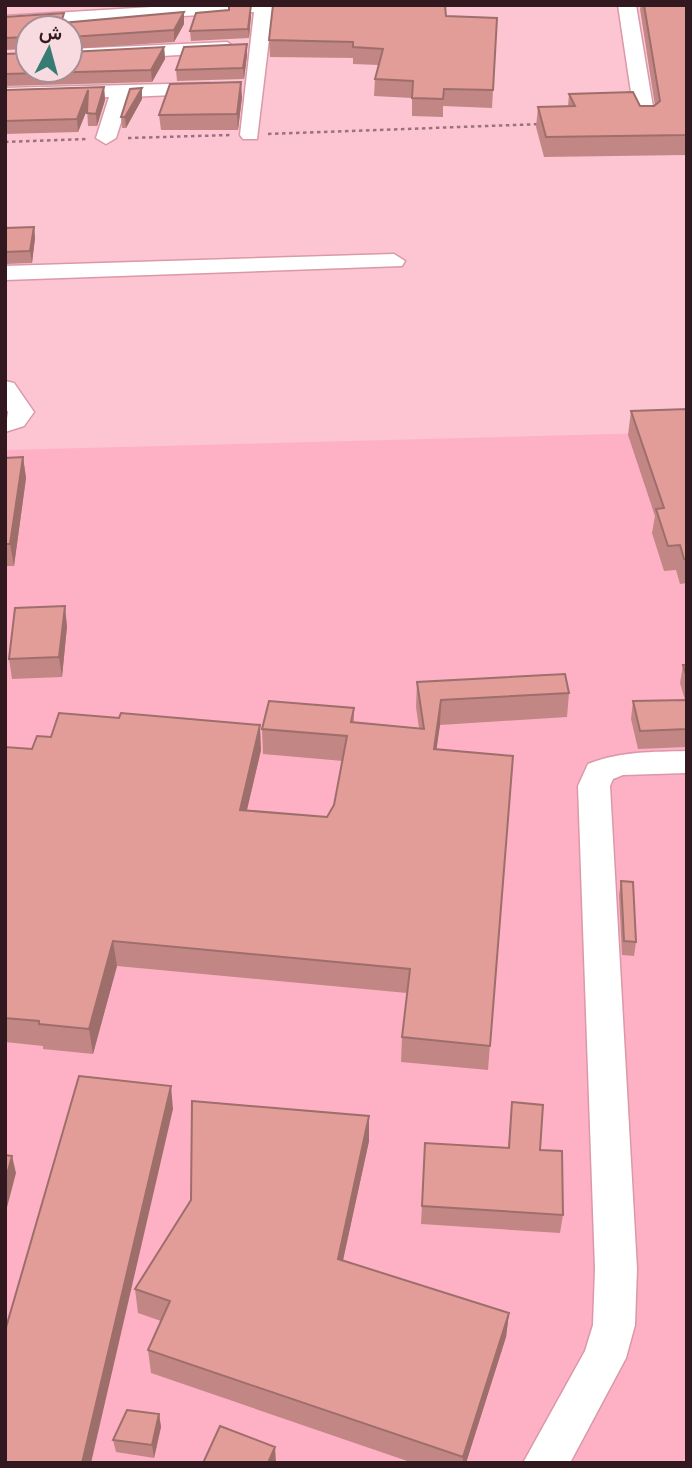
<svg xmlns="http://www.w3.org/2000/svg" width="692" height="1468" viewBox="0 0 692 1468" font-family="'Playfair Display',Vazirmatn,serif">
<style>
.built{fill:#feb1c5}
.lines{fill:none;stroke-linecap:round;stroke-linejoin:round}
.minor-casing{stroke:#db98a9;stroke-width:3}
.path{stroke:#9b727c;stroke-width:2.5;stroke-dasharray:3.5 3.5;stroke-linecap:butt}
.minor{fill:#fff;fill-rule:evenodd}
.wall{fill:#c28784}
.shaded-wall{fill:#9e6e6b}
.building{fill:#e29d99;stroke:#9e6e6b;stroke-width:2}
</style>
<rect width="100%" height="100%" fill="#fdc5d2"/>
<!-- built -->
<path class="built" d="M 687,432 L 687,1463 L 5,1463 L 5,450 Z"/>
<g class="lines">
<!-- minor casing -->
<g class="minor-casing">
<path id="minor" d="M 184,5 L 273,6 L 257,139 L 243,139 L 240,135 L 254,12 L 5,26 L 5,16 Z
M 618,5 L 636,5 L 655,119 L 652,123 L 638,123 L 635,119 Z
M 227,42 L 236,48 L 234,52 L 70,61 L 70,49 Z
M 209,83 L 219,89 L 216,93 L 129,97 L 116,138 L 106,144 L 96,138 L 109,97 L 5,100 L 5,88 Z
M 394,254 L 405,261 L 402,266 L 5,280 L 5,266 Z
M 5,381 L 14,383 L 34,412 L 24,426 L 5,432 L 8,412 L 5,407 Z
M 687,751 L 687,773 L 623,775 L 613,779 L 610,786 L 637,1269 L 635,1325 L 626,1358 L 570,1463 L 523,1463 L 585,1351 L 593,1325 L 595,1269 L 578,786 L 588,764 C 621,751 652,752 687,751 Z"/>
</g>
<!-- path -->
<path class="path" d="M 268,134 L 542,124
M 128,138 L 231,135
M 5,142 L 88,139"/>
<!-- minor -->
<use href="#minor" class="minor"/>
</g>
<!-- wall -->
<path class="wall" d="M 251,5 L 251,15 L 249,38 L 191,41 L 190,31 L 229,10 Z
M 641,5 L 687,5 L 687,155 L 544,157 L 536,127 L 538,107 L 568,106 L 569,94 L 640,106 L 655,106 L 640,9 Z
M 184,12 L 184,24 L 174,42 L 70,49 L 70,28 L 28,49 L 5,50 L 5,17 L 65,23 Z
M 446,16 L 497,18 L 492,108 L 443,106 L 443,117 L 412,116 L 412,98 L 374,96 L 375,79 L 378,65 L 353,64 L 353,58 L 270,57 L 269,40 Z
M 164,47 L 165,59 L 152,82 L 5,86 L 5,54 L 28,70 Z
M 247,55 L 244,79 L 177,81 L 176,70 Z
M 104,87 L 105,100 L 97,126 L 88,126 L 87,108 L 78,132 L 5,134 L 5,90 Z
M 142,88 L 142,99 L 126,128 L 122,128 L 121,117 Z
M 242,97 L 238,130 L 161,130 L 159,115 Z
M 34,227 L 35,238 L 32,263 L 5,264 L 5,228 Z
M 687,409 L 687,583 L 680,584 L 676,570 L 664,571 L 652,533 L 655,516 L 628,435 L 631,411 Z
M 23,457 L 26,478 L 14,566 L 5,566 L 5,458 Z
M 67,626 L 62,677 L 12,679 L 9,659 Z
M 683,665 L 687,665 L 687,747 L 638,749 L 631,719 L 633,701 L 685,700 L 680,683 Z
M 417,682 L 569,693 L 567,717 L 440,725 L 436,749 L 513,756 L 488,1070 L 401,1062 L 402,1037 L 407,993 L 117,966 L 93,1054 L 43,1049 L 43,1046 L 5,1042 L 5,747 L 32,749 L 261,750 L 247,810 L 327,817 L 334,805 L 343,761 L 263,754 L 262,729 L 354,708 L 354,722 L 419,728 L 416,707 Z
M 621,881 L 636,942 L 634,956 L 622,955 L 619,895 Z
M 512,1102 L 540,1150 L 563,1215 L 560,1233 L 421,1224 L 425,1143 L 508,1148 Z
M 369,1116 L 369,1141 L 343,1260 L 509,1313 L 506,1337 L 466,1463 L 413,1463 L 151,1373 L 148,1350 L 161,1321 L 138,1313 L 135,1289 Z
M 159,1414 L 161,1427 L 154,1458 L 116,1452 L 113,1440 Z"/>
<!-- shaded-wall -->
<path class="shaded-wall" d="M 251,5 L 251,15 L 249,38 L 248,29 Z
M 184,12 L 184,24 L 174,42 L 174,30 Z
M 247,44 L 247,55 L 244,79 L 243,68 Z
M 164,47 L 165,59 L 152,82 L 151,70 Z
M 241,82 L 242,97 L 238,130 L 237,114 Z
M 104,87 L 105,100 L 97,126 L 96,114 Z
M 142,88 L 142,99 L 126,128 L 125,117 Z
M 88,90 L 90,103 L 78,132 L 77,119 Z
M 34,227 L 35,238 L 32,263 L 30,251 Z
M 23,457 L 26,478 L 14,566 L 10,544 Z
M 65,606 L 67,626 L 62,677 L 59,657 Z
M 441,700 L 440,725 L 433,774 L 434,749 Z
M 260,725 L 261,750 L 241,835 L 240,810 Z
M 113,941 L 117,966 L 93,1054 L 89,1029 Z
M 171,1086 L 173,1109 L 91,1463 L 82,1463 Z
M 369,1116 L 369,1141 L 338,1283 L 338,1259 Z
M 12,1156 L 16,1173 L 5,1215 L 5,1182 Z
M 509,1313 L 506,1337 L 466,1463 L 463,1463 L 463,1457 Z
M 159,1414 L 161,1427 L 154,1458 L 152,1445 Z
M 275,1447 L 276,1463 L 268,1463 Z"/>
<!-- building -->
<path class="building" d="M 251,5 L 248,29 L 190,31 L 196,13 L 229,10 L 229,6 Z
M 273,5 L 445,5 L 446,16 L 497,18 L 493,90 L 444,89 L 443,99 L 412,98 L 413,81 L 375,79 L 383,49 L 353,47 L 353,42 L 269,40 Z
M 644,5 L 687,5 L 687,135 L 546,137 L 538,107 L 575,106 L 569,94 L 633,92 L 640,106 L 654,106 L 660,101 Z
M 184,12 L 174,30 L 70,37 L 70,28 L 28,28 L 28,37 L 5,38 L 5,17 L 64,13 L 61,23 Z
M 247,44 L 243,68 L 176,70 L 184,47 Z
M 164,47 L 151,70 L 5,74 L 5,54 L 28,53 L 28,70 L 70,70 L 70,52 Z
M 241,82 L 237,114 L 159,115 L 170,84 Z
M 104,87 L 96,114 L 87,113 L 88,90 L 77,119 L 5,121 L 5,90 Z
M 142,88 L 125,117 L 121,117 L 130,89 Z
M 34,227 L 30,251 L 5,252 L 5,228 Z
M 687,409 L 687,559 L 684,559 L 680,545 L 668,546 L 656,509 L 664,508 L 631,411 Z
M 23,457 L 10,544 L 5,544 L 5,458 Z
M 65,606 L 59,657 L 9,659 L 15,608 Z
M 683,665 L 687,665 L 687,678 Z
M 565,674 L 569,693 L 441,700 L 434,749 L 513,756 L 490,1046 L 402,1037 L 410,969 L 113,941 L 89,1029 L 39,1024 L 39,1021 L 5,1018 L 5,747 L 32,749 L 37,736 L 51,737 L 59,713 L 119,718 L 121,713 L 260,725 L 240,810 L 327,817 L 334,805 L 347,736 L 262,729 L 269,701 L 354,708 L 351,722 L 424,729 L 417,682 Z
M 687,700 L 687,729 L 640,731 L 633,701 Z
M 621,881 L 633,882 L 636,942 L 624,941 Z
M 79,1076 L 171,1086 L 82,1463 L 5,1463 L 5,1331 Z
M 192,1101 L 369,1116 L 338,1259 L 509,1313 L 463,1457 L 148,1350 L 170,1301 L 135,1289 L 191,1200 Z
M 512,1102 L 543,1105 L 540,1150 L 562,1151 L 563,1215 L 422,1206 L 425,1143 L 509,1148 Z
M 5,1155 L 12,1156 L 5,1182 Z
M 127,1410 L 159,1414 L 152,1445 L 113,1440 Z
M 220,1426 L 275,1447 L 268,1463 L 203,1463 Z"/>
<!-- border -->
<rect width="692" height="1468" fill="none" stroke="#321920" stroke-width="14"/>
<!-- north arrow -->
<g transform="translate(49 49) rotate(6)"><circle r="33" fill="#f8dbe1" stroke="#a98d94" stroke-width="2"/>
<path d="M0-5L12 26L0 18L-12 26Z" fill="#367c72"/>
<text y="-10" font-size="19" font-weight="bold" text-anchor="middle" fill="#321920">ش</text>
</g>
</svg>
